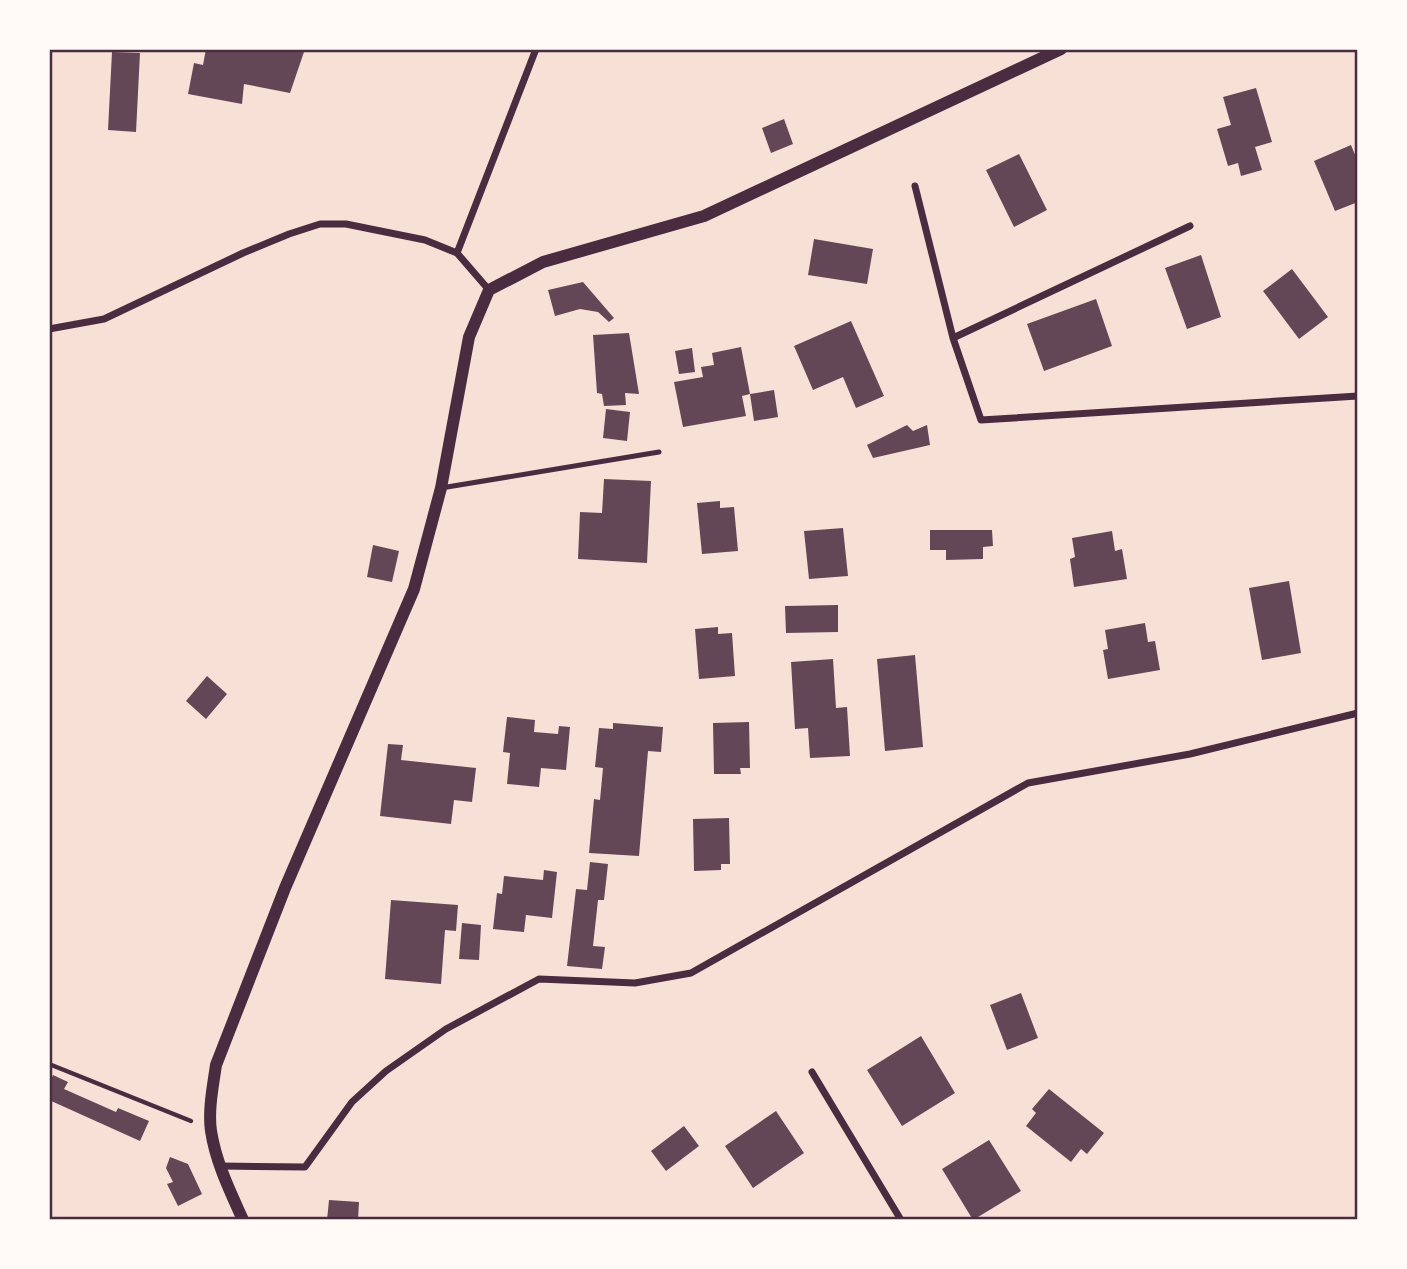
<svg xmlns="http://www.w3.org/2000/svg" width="1407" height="1269" viewBox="0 0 1407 1269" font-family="'PT Sans',sans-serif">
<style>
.building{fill:#644757}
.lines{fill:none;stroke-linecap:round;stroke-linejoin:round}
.path{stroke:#4a2c40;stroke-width:4.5}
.service{stroke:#4a2c40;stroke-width:5}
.minor{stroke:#4a2c40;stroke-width:7}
.tertiary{stroke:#4a2c40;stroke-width:12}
.neatline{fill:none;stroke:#4a2c40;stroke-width:2.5}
</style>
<rect width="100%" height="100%" fill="#f7e1d7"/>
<!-- building -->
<path class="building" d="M 206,49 L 305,49 L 290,93 L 244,84 L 242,104 L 188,94 L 194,63 L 203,65 Z
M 112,52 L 140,53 L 136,132 L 108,130 Z
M 1256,88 L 1272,142 L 1255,147 L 1262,170 L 1241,176 L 1238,163 L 1228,166 L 1217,129 L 1231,125 L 1223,97 Z
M 784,119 L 793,144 L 771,153 L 762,128 Z
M 1351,145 L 1358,162 L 1358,202 L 1335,211 L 1314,161 Z
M 1019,154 L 1047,210 L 1014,227 L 986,170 Z
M 814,239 L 873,249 L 867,284 L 808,275 Z
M 1201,255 L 1221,317 L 1187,329 L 1165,268 Z
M 1292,269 L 1328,317 L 1299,339 L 1263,291 Z
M 583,282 L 614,318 L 609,322 L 598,312 L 580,309 L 555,316 L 548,290 Z
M 1096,299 L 1112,346 L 1044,371 L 1027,324 Z
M 851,321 L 884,396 L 856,408 L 843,377 L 813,390 L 794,346 Z
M 629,333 L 639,394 L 625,393 L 626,405 L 604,406 L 602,394 L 597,393 L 593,335 Z
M 741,347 L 750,394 L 742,396 L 746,416 L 683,427 L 674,382 L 703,377 L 701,367 L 714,365 L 712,353 Z
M 692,348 L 695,372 L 679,374 L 675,351 Z
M 774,390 L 778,417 L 754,421 L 750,394 Z
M 606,409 L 630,412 L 627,441 L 603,438 Z
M 907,425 L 913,431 L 927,425 L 930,445 L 873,458 L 867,445 Z
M 604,479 L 651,481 L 647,563 L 578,559 L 580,512 L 602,513 Z
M 720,501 L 720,508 L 734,507 L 738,551 L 702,554 L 697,503 Z
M 843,528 L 848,576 L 809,579 L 804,531 Z
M 930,530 L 992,530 L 993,546 L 983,547 L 983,559 L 946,560 L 946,550 L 930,550 Z
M 1112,531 L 1115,551 L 1122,549 L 1127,579 L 1074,587 L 1070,559 L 1075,557 L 1072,538 Z
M 373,545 L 399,551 L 392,582 L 367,577 Z
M 1289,581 L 1301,653 L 1262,660 L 1249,588 Z
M 838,605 L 838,632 L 786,633 L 785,606 Z
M 1145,623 L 1148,642 L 1155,641 L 1160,670 L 1108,679 L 1103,650 L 1108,649 L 1105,630 Z
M 718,627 L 718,634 L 732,633 L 735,676 L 699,679 L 695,629 Z
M 915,655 L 923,747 L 885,751 L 877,659 Z
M 833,659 L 836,708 L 847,707 L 850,756 L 810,758 L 808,728 L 795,729 L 791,662 Z
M 207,676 L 227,694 L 206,719 L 186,701 Z
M 507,717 L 535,720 L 534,732 L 558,734 L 559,726 L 570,727 L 566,770 L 541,768 L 539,787 L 507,784 L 510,753 L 503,752 Z
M 749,722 L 750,768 L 740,768 L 741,774 L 714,774 L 713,723 Z
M 613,723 L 663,727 L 661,752 L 648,751 L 639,856 L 589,853 L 594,799 L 600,800 L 603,768 L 595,767 L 599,728 L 613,729 Z
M 388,744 L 403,745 L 401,760 L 476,768 L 472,802 L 454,800 L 451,824 L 380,816 Z
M 729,818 L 730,864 L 721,864 L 721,870 L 694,871 L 693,819 Z
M 590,862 L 608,864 L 604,900 L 598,900 L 593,946 L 605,947 L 602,969 L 567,966 L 576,889 L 587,890 Z
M 544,870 L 557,872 L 552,918 L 526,915 L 524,932 L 493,929 L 497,893 L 502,894 L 504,876 L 543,880 Z
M 391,900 L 458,905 L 456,931 L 445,930 L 441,984 L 385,979 Z
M 462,923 L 481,925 L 479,960 L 459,959 Z
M 1021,993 L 1038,1038 L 1007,1050 L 990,1005 Z
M 921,1036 L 955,1093 L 902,1126 L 867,1070 Z
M 53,1075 L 68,1082 L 64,1089 L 116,1112 L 118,1108 L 149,1121 L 140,1141 L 49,1100 L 49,1084 Z
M 1049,1089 L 1104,1133 L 1087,1154 L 1081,1149 L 1071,1162 L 1026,1126 L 1036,1113 L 1032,1109 Z
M 776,1111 L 804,1153 L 753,1188 L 725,1146 Z
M 684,1126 L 699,1146 L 666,1171 L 651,1151 Z
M 989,1140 L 1021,1191 L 973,1220 L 942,1169 Z
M 170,1157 L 188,1164 L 202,1194 L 178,1206 L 167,1184 L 173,1182 L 166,1168 Z
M 329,1200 L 359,1202 L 358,1220 L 327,1220 Z"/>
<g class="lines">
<!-- path -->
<path class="path" d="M 49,1064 L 191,1121"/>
<!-- service -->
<path class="service" d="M 441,488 L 659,452"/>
<!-- minor -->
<path class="minor" d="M 915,186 L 953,338 L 981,420 L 1358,396
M 457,253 L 536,49
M 49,329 L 104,319 L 243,253 L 289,234 L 320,224 L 346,224 L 425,240 L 457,253 L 489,290
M 953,338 L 1190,226
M 812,1072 L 901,1220
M 220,1166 L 305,1167 L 352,1102 L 386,1071 L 446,1029 L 539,979 L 635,983 L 691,973 L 1028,783 L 1190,754 L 1358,713"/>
<!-- tertiary -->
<path class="tertiary" d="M 243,1220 C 230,1191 216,1163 211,1131 C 208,1110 213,1086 216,1065 L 285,888 L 414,589 L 441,488 L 469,337 L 489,290 L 543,262 L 704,216 L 1061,49"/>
</g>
<!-- border -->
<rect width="1407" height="1269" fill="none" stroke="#fffaf5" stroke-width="102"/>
<rect x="51" y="51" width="1305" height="1167" class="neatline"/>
</svg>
